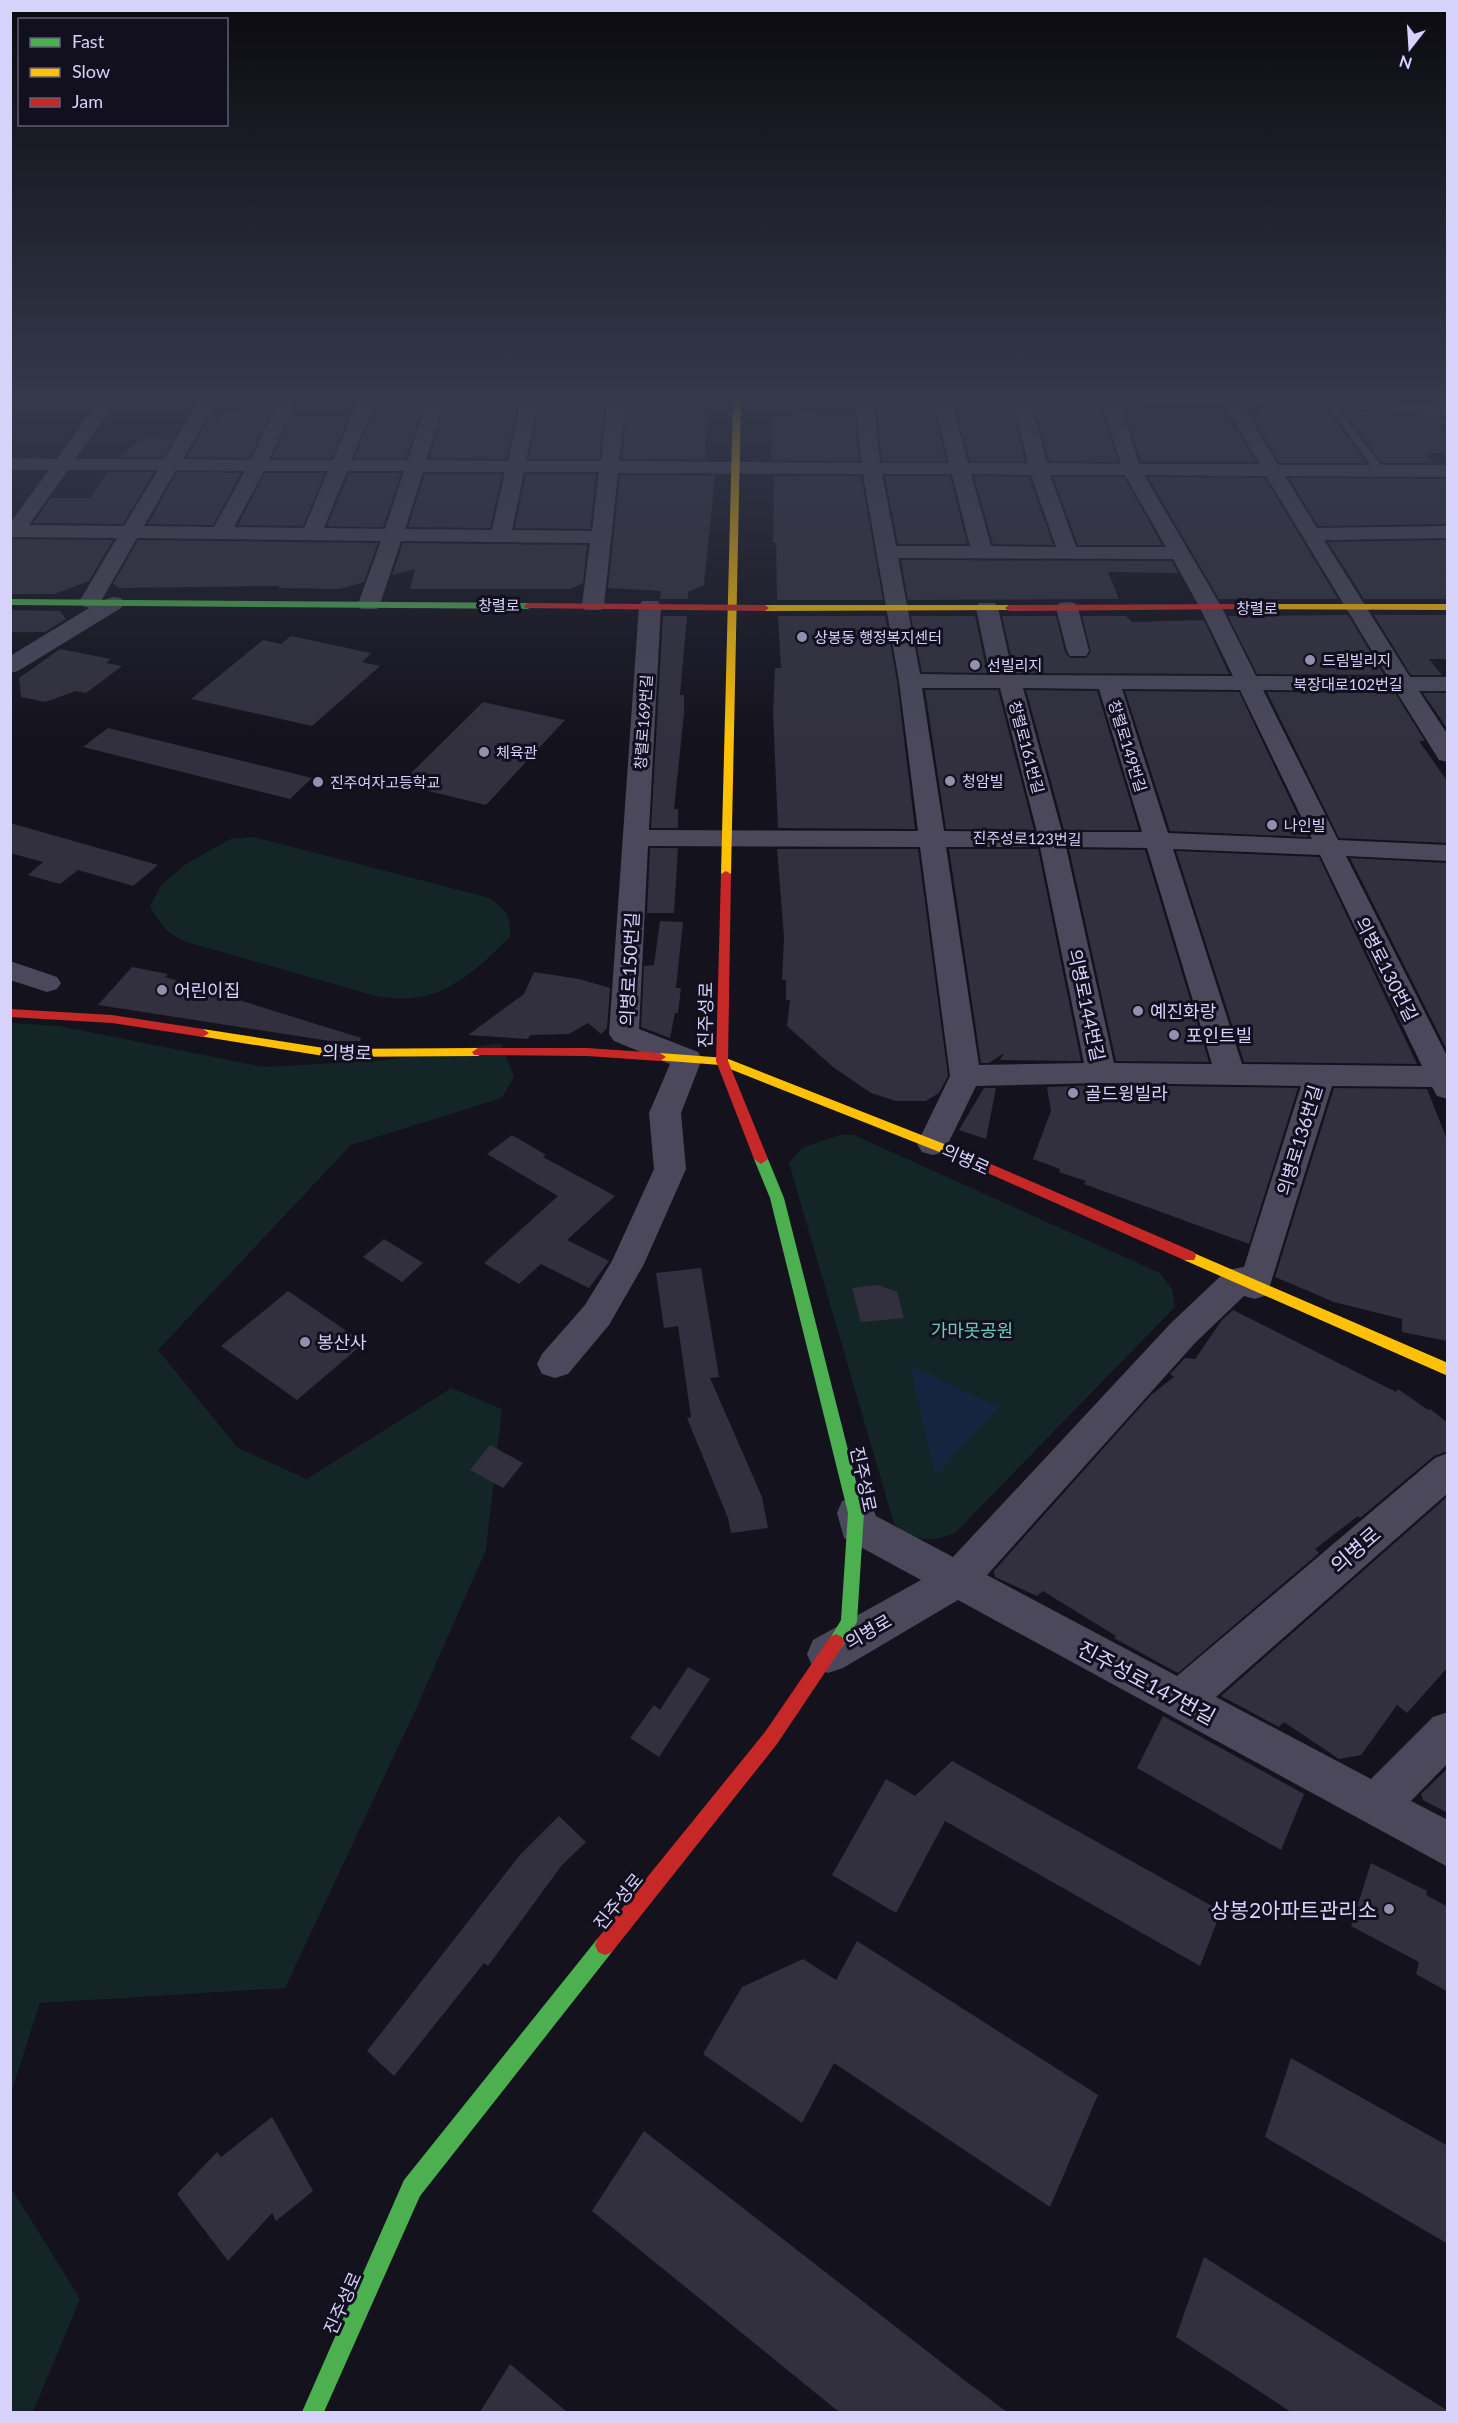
<svg xmlns="http://www.w3.org/2000/svg" width="1458" height="2423" viewBox="0 0 1458 2423" font-family="Lato,'Noto Sans KR',sans-serif">
<style>
.green{fill:#132526}
.water{fill:#15253f}
.building{fill:#32303e}
.lines{fill:none;stroke-linecap:round;stroke-linejoin:round}
.lane{fill:#4a485a;fill-rule:evenodd}
.street{fill:#4a485a;fill-rule:evenodd}
.fast{fill:#4caf50;fill-rule:evenodd}
.slow{fill:#ffc107;fill-rule:evenodd}
.jam{fill:#c62828;fill-rule:evenodd}
.poi-dot{fill:#938fac;stroke:#120f1f;stroke-width:2}
.labels{text-anchor:middle;dominant-baseline:central;stroke-width:6;stroke-linejoin:round;paint-order:stroke}
.far-street-label{font-size:15px;fill:#d7d2fa;stroke:#120f1f}
.far-poi-label{font-size:15px;fill:#d7d2fa;stroke:#120f1f;text-anchor:start}
.street-label{font-size:18px;fill:#d7d2fa;stroke:#120f1f}
.poi-label{font-size:18px;fill:#d7d2fa;stroke:#120f1f;text-anchor:start}
.park-label{font-size:18px;fill:#67d0b6;stroke:#120f1f}
.near-street-label{font-size:21px;fill:#d7d2fa;stroke:#120f1f}
.near-poi-label{font-size:21px;fill:#d7d2fa;stroke:#120f1f;text-anchor:end}
</style>
<rect width="100%" height="100%" fill="#14121c"/>
<!-- green -->
<path class="green" d="M 254,837 L 490,898 C 507,911 511,915 510,937 C 467,978 440,1007 376,996 L 183,941 L 166,930 L 150,907 L 161,885 L 186,864 L 230,839 Z
M 11,1023 L 60,1026 L 264,1067 L 386,1060 L 501,1043 L 514,1077 L 502,1098 L 351,1145 L 158,1350 L 238,1448 L 307,1479 L 451,1388 L 502,1409 L 486,1550 L 416,1709 L 285,1988 L 40,2003 L 11,2093 Z
M 839,1135 L 854,1135 L 1160,1273 L 1172,1289 L 1175,1307 L 955,1533 C 929,1543 915,1542 894,1524 L 789,1163 L 802,1148 Z
M 11,2188 L 80,2299 L 33,2412 L 11,2412 Z"/>
<!-- water -->
<path class="water" d="M 910,1365 L 999,1407 L 935,1476 Z"/>
<!-- building -->
<path class="building" d="M 250,400 L 276,400 L 250,458 L 187,457 L 209,419 L 216,419 L 227,413 L 242,414 Z
M 378,400 L 425,400 L 406,458 L 354,458 Z
M 447,400 L 519,400 L 506,459 L 429,458 Z
M 541,400 L 606,400 L 599,459 L 529,459 Z
M 628,400 L 708,402 L 705,459 L 622,459 Z
M 875,400 L 923,400 L 932,404 L 946,461 L 882,461 Z
M 954,401 L 1011,404 L 1025,461 L 970,461 Z
M 1059,402 L 1099,402 L 1118,462 L 1049,461 L 1033,404 L 1059,404 Z
M 1126,402 L 1140,403 L 1149,407 L 1223,407 L 1256,462 L 1141,462 L 1122,403 Z
M 1275,403 L 1306,403 L 1327,409 L 1366,463 L 1279,463 L 1251,415 L 1266,419 L 1259,407 Z
M 1342,410 L 1448,419 L 1448,426 L 1439,426 L 1448,440 L 1448,453 L 1425,453 L 1432,463 L 1382,463 Z
M 794,413 L 854,415 L 859,461 L 771,460 L 772,418 L 794,418 Z
M 290,418 L 348,419 L 332,458 L 272,458 Z
M 144,436 L 173,440 L 163,457 L 119,457 Z
M 108,472 L 154,472 L 123,524 L 33,523 L 51,498 L 90,498 Z
M 177,472 L 241,473 L 213,525 L 148,524 Z
M 265,473 L 325,473 L 303,526 L 238,525 Z
M 349,473 L 401,473 L 383,527 L 327,526 Z
M 425,474 L 502,474 L 490,528 L 408,527 Z
M 526,474 L 596,474 L 590,529 L 515,528 Z
M 620,475 L 715,476 L 704,585 L 688,592 L 688,599 L 660,599 L 661,591 L 608,588 Z
M 774,476 L 861,476 L 883,600 L 777,600 L 776,543 L 773,543 Z
M 885,476 L 950,476 L 967,544 L 898,544 Z
M 974,476 L 1029,477 L 1053,545 L 993,544 Z
M 1053,477 L 1124,477 L 1162,545 L 1078,545 Z
M 1148,477 L 1265,478 L 1338,599 L 1219,599 Z
M 1289,478 L 1445,479 L 1448,482 L 1448,524 L 1318,526 Z
M 10,539 L 113,540 L 89,581 L 55,594 L 10,594 Z
M 138,540 L 378,543 L 364,582 L 339,589 L 278,588 L 280,586 L 120,588 L 113,584 Z
M 1448,540 L 1448,599 L 1364,599 L 1328,542 Z
M 403,543 L 587,545 L 583,583 L 570,589 L 410,589 L 415,569 L 392,575 Z
M 901,560 L 1172,561 L 1178,573 L 1108,572 L 1119,599 L 908,600 Z
M 10,610 L 60,611 L 66,619 L 45,632 L 10,632 Z
M 1348,615 L 1384,675 L 1257,674 L 1228,616 Z
M 1374,615 L 1448,615 L 1448,659 L 1429,659 L 1442,675 L 1411,675 Z
M 663,616 L 687,616 L 680,695 L 684,695 L 684,714 L 674,809 L 678,809 L 678,828 L 651,828 Z
M 778,616 L 885,616 L 897,681 L 915,829 L 778,828 L 773,712 L 775,668 L 781,668 Z
M 911,616 L 975,616 L 987,673 L 922,672 Z
M 1002,616 L 1056,616 L 1065,652 L 1070,658 L 1086,658 L 1091,652 L 1082,616 L 1126,616 L 1132,622 L 1204,620 L 1229,674 L 1015,673 Z
M 291,636 L 371,653 L 362,662 L 380,666 L 312,726 L 191,699 L 263,640 L 281,644 Z
M 60,649 L 111,659 L 106,663 L 122,666 L 86,693 L 76,691 L 45,702 L 21,697 L 19,678 Z
M 925,690 L 998,690 L 1034,830 L 946,829 Z
M 1026,690 L 1097,691 L 1139,830 L 1064,830 Z
M 1125,691 L 1239,692 L 1308,837 L 1170,831 Z
M 1267,692 L 1395,693 L 1425,741 L 1419,741 L 1448,782 L 1448,843 L 1339,838 Z
M 1423,693 L 1448,693 L 1448,730 Z
M 483,702 L 565,720 L 486,805 L 400,784 Z
M 108,728 L 312,778 L 290,799 L 83,747 Z
M 10,823 L 158,865 L 133,886 L 78,870 L 60,884 L 28,875 L 43,862 L 10,853 Z
M 650,848 L 678,848 L 674,913 L 647,913 Z
M 777,849 L 918,849 L 948,1076 L 939,1093 L 926,1101 L 896,1101 L 871,1093 L 833,1067 L 787,1026 L 790,1000 L 786,1000 L 786,980 L 782,980 L 784,937 Z
M 949,849 L 1038,849 L 1081,1061 L 1000,1060 L 1004,1053 L 989,1063 L 981,1063 Z
M 1069,849 L 1145,850 L 1209,1062 L 1116,1061 Z
M 1176,851 L 1319,857 L 1417,1064 L 1244,1062 Z
M 1350,858 L 1448,863 L 1448,1052 Z
M 660,921 L 683,922 L 676,988 L 681,988 L 678,1013 L 675,1013 L 670,1038 L 641,1027 L 644,966 L 654,965 Z
M 132,967 L 168,974 L 165,977 L 361,1038 L 360,1041 L 330,1041 L 98,1005 Z
M 534,972 L 579,979 L 610,988 L 607,1028 L 601,1034 L 588,1023 L 569,1034 L 530,1035 L 528,1039 L 468,1035 L 524,994 Z
M 1101,1085 L 1298,1088 L 1249,1244 L 1084,1184 L 1086,1181 L 1059,1172 L 1060,1169 L 1033,1159 L 1051,1111 L 1047,1087 Z
M 984,1088 L 996,1088 L 986,1139 L 959,1130 Z
M 1334,1088 L 1427,1089 L 1448,1142 L 1447,1341 L 1402,1332 L 1402,1319 L 1334,1302 L 1275,1277 Z
M 512,1135 L 546,1155 L 543,1157 L 615,1196 L 567,1240 L 609,1261 L 589,1288 L 541,1264 L 519,1284 L 484,1263 L 558,1196 L 487,1154 Z
M 384,1239 L 423,1263 L 402,1282 L 363,1257 Z
M 701,1268 L 719,1377 L 710,1378 L 762,1497 L 768,1528 L 731,1533 L 728,1518 L 687,1418 L 691,1417 L 678,1326 L 664,1328 L 656,1273 Z
M 878,1285 L 897,1292 L 904,1318 L 861,1322 L 852,1288 Z
M 288,1291 L 364,1343 L 297,1400 L 221,1346 Z
M 1233,1310 L 1396,1392 L 1398,1389 L 1428,1410 L 1430,1409 L 1448,1423 L 1448,1451 L 1434,1456 L 1360,1518 L 1358,1516 L 1315,1549 L 1319,1553 L 1178,1673 L 1114,1638 L 1116,1636 L 1043,1591 L 1037,1596 L 995,1577 L 994,1571 L 1151,1395 L 1174,1377 L 1170,1374 L 1185,1358 L 1195,1359 L 1222,1320 Z
M 490,1445 L 523,1463 L 503,1488 L 470,1470 Z
M 1448,1496 L 1448,1667 L 1407,1713 L 1397,1705 L 1361,1755 L 1339,1759 L 1284,1722 L 1279,1727 L 1221,1696 Z
M 688,1667 L 710,1679 L 659,1757 L 630,1738 L 654,1705 L 660,1710 Z
M 1163,1716 L 1304,1794 L 1281,1850 L 1137,1768 Z
M 952,1761 L 1221,1911 L 1200,1966 L 945,1821 L 896,1913 L 832,1875 L 886,1779 L 915,1796 Z
M 1448,1768 L 1448,1813 L 1423,1800 L 1421,1794 Z
M 559,1816 L 586,1842 L 562,1865 L 488,1966 L 484,1963 L 394,2076 L 367,2051 L 520,1855 Z
M 1371,1863 L 1427,1891 L 1426,1895 L 1448,1907 L 1448,1992 L 1416,1974 L 1419,1962 L 1351,1926 Z
M 857,1941 L 1098,2095 L 1050,2207 L 834,2063 L 802,2123 L 703,2054 L 742,1987 L 803,1959 L 836,1980 Z
M 1291,2058 L 1448,2146 L 1448,2244 L 1265,2137 Z
M 272,2117 L 313,2191 L 276,2221 L 272,2213 L 228,2261 L 177,2194 L 217,2152 L 221,2157 Z
M 644,2131 L 959,2376 L 1007,2412 L 839,2412 L 592,2211 Z
M 1204,2257 L 1448,2411 L 1448,2412 L 1291,2412 L 1176,2337 Z
M 510,2364 L 567,2412 L 480,2412 Z"/>
<g class="lines">
<!-- lane -->
<path class="lane" d="M 1324,400 L 1332,400 L 1384,469 L 1384,473 L 1376,473 Z"/>
<!-- street -->
<path class="street" d="M 99,400 L 117,400 L 75,459 L 164,459 L 199,400 L 217,400 L 183,459 L 251,460 L 278,400 L 296,400 L 269,460 L 333,460 L 358,400 L 376,400 L 351,460 L 408,460 L 427,400 L 445,400 L 426,460 L 508,461 L 521,400 L 539,400 L 526,461 L 601,461 L 608,400 L 626,400 L 619,461 L 862,463 L 855,400 L 873,400 L 880,463 L 949,463 L 933,400 L 951,400 L 968,463 L 1028,463 L 1012,400 L 1030,400 L 1047,463 L 1121,464 L 1101,400 L 1119,400 L 1139,464 L 1260,464 L 1224,405 L 1149,405 L 1140,400 L 1275,400 L 1266,405 L 1242,405 L 1278,465 L 1448,465 L 1448,477 L 1285,476 L 1317,528 L 1448,526 L 1448,538 L 1324,540 L 1410,677 L 1448,677 L 1448,691 L 1419,691 L 1448,735 L 1448,762 L 1439,760 L 1396,691 L 1263,690 L 1338,840 L 1448,845 L 1448,861 L 1346,856 L 1448,1058 L 1448,1099 L 1437,1096 L 1432,1087 L 1332,1086 L 1267,1295 L 1255,1299 L 1244,1296 L 1195,1343 L 987,1575 L 1177,1676 L 1435,1458 L 1448,1453 L 1448,1493 L 1216,1697 L 1371,1779 L 1433,1717 L 1448,1712 L 1448,1763 L 1411,1801 L 1448,1820 L 1448,1867 L 958,1600 L 843,1668 L 828,1673 L 813,1668 L 807,1654 L 813,1640 L 921,1580 L 844,1538 L 837,1513 L 842,1501 L 856,1496 L 870,1501 L 876,1516 L 953,1557 L 1171,1323 L 1227,1270 L 1244,1267 L 1301,1086 L 1101,1083 L 976,1086 L 944,1152 L 933,1155 L 922,1152 L 917,1144 L 950,1076 L 920,847 L 648,846 L 639,1029 L 698,1052 L 702,1059 L 681,1113 L 686,1169 L 644,1264 L 609,1325 L 568,1374 L 555,1378 L 542,1374 L 537,1364 L 542,1354 L 585,1305 L 612,1261 L 654,1169 L 649,1113 L 670,1064 L 614,1041 L 609,1034 L 639,606 L 642,601 L 658,601 L 661,606 L 649,830 L 918,831 L 899,681 L 863,474 L 618,473 L 604,605 L 601,610 L 585,610 L 582,605 L 590,543 L 401,541 L 380,604 L 377,609 L 361,609 L 358,604 L 381,541 L 137,538 L 101,601 L 113,597 L 121,598 L 124,603 L 121,608 L 18,671 L 10,673 L 10,656 L 89,608 L 83,606 L 79,602 L 117,538 L 10,537 L 10,523 L 49,470 L 10,470 L 10,458 L 57,459 ZM 68,470 L 158,470 L 124,526 L 29,525 ZM 176,470 L 245,471 L 214,527 L 144,526 ZM 264,471 L 328,471 L 304,528 L 234,527 ZM 347,471 L 404,471 L 385,529 L 324,528 ZM 423,472 L 505,472 L 492,530 L 405,529 ZM 524,472 L 599,472 L 592,531 L 512,530 ZM 882,474 L 952,474 L 970,546 L 896,546 ZM 971,474 L 1031,475 L 1056,547 L 991,546 ZM 1050,475 L 1125,475 L 1166,547 L 1076,547 ZM 1144,475 L 1266,476 L 1388,677 L 1256,676 L 1222,608 ZM 898,558 L 1173,559 L 1200,608 L 1233,676 L 1013,675 L 998,608 L 995,603 L 979,603 L 976,608 L 990,675 L 920,674 ZM 922,688 L 1000,688 L 1037,832 L 944,831 ZM 1023,688 L 1099,689 L 1142,832 L 1062,832 ZM 1122,689 L 1240,690 L 1312,839 L 1168,833 ZM 946,847 L 1040,847 L 1084,1063 L 979,1065 ZM 1066,847 L 1147,848 L 1212,1064 L 1114,1063 ZM 1173,849 L 1320,855 L 1422,1066 L 1242,1064 Z
M 1304,400 L 1369,400 L 1448,407 L 1448,417 L 1313,405 Z
M 1067,602 L 1075,603 L 1078,608 L 1089,651 L 1086,656 L 1070,656 L 1067,651 L 1056,608 L 1059,603 Z
M 10,961 L 57,977 L 61,983 L 57,989 L 47,992 L 10,980 Z"/>
<!-- fast -->
<path class="fast" d="M 10,599 L 528,603 L 532,606 L 528,609 L 10,605 Z
M 761,1154 L 768,1159 L 784,1198 L 864,1513 L 857,1622 L 842,1647 L 836,1650 L 830,1647 L 828,1642 L 841,1620 L 848,1513 L 770,1198 L 754,1159 Z
M 605,1935 L 612,1938 L 615,1945 L 612,1952 L 420,2196 L 324,2412 L 302,2412 L 404,2180 L 598,1938 Z"/>
<!-- slow -->
<path class="slow" d="M 733,400 L 741,400 L 731,874 L 726,877 L 721,874 Z
M 1244,604 L 1448,604 L 1448,610 L 1241,609 L 1241,605 Z
M 1009,605 L 1013,608 L 1012,610 L 765,611 L 761,608 L 765,605 Z
M 203,1029 L 330,1049 L 478,1048 L 484,1052 L 478,1056 L 330,1057 L 199,1036 L 197,1033 Z
M 660,1053 L 726,1058 L 957,1149 L 959,1152 L 952,1157 L 947,1155 L 720,1065 L 656,1060 L 654,1057 L 656,1054 Z
M 1189,1251 L 1448,1363 L 1448,1376 L 1184,1260 L 1182,1256 L 1184,1252 Z"/>
<!-- jam -->
<path class="jam" d="M 528,603 L 765,605 L 769,608 L 765,611 L 525,608 L 524,606 Z
M 1244,604 L 1247,605 L 1247,609 L 1009,611 L 1005,608 L 1009,605 Z
M 726,871 L 731,874 L 728,1061 L 768,1159 L 761,1164 L 754,1159 L 716,1061 L 721,874 Z
M 10,1009 L 112,1015 L 203,1029 L 209,1033 L 203,1037 L 112,1023 L 10,1017 Z
M 478,1048 L 587,1048 L 660,1053 L 666,1057 L 660,1061 L 587,1056 L 474,1055 L 472,1052 Z
M 952,1147 L 1194,1252 L 1196,1256 L 1194,1260 L 1184,1260 L 947,1155 L 945,1152 L 947,1149 Z
M 836,1634 L 842,1637 L 844,1642 L 842,1647 L 777,1744 L 612,1952 L 605,1955 L 598,1952 L 595,1945 L 598,1938 L 765,1732 L 830,1637 Z"/>
</g>
<!-- sky -->
<linearGradient id="sky" x2="0" y2="1"><stop stop-color="#0b0a0f"/><stop offset="0.54" stop-color="#34394b"/><stop offset="1" stop-color="#34394b" stop-opacity="0"/></linearGradient>
<rect width="1458" height="739" fill="url(#sky)"/>
<!-- markers -->
<g class="poi-dot">
<circle cx="802" cy="637" r="6"/>
<circle cx="1310" cy="660" r="6"/>
<circle cx="975" cy="665" r="6"/>
<circle cx="484" cy="752" r="6"/>
<circle cx="950" cy="781" r="6"/>
<circle cx="318" cy="782" r="6"/>
<circle cx="1272" cy="825" r="6"/>
<circle cx="162" cy="990" r="6"/>
<circle cx="1138" cy="1011" r="6"/>
<circle cx="1174" cy="1035" r="6"/>
<circle cx="1073" cy="1093" r="6"/>
<circle cx="305" cy="1342" r="6"/>
<circle cx="1389" cy="1909" r="6"/>
</g>
<g class="labels">
<!-- far-street labels -->
<g class="far-street-label">
<text x="499" y="605">창렬로</text>
<text x="1257" y="608">창렬로</text>
<text x="1348" y="684">북장대로102번길</text>
<text transform="translate(643 722) rotate(-86)">창렬로169번길</text>
<text transform="translate(1128 746) rotate(73)">창렬로149번길</text>
<text transform="translate(1027 747) rotate(75)">창렬로161번길</text>
<text transform="translate(1027 838) rotate(1)">진주성로123번길</text>
</g>
<!-- far-poi labels -->
<g class="far-poi-label">
<text x="814" y="637">상봉동 행정복지센터</text>
<text x="1322" y="660">드림빌리지</text>
<text x="987" y="665">선빌리지</text>
<text x="496" y="752">체육관</text>
<text x="962" y="781">청암빌</text>
<text x="330" y="782">진주여자고등학교</text>
<text x="1284" y="825">나인빌</text>
</g>
<!-- street labels -->
<g class="street-label">
<text transform="translate(629 969) rotate(-87)">의병로150번길</text>
<text transform="translate(1387 969) rotate(63)">의병로130번길</text>
<text transform="translate(1087 1005) rotate(78)">의병로144번길</text>
<text transform="translate(705 1015) rotate(-89)">진주성로</text>
<text transform="translate(347 1052) rotate(2)">의병로</text>
<text transform="translate(1299 1140) rotate(-73)">의병로136번길</text>
<text transform="translate(966 1159) rotate(24)">의병로</text>
<text transform="translate(864 1479) rotate(78)">진주성로</text>
<text transform="translate(868 1631) rotate(-30)">의병로</text>
<text transform="translate(618 1901) rotate(-51)">진주성로</text>
<text transform="translate(342 2303) rotate(-66)">진주성로</text>
</g>
<!-- poi labels -->
<g class="poi-label">
<text x="174" y="990">어린이집</text>
<text x="1150" y="1011">예진화랑</text>
<text x="1186" y="1035">포인트빌</text>
<text x="1085" y="1093">골드윙빌라</text>
<text x="317" y="1342">봉산사</text>
</g>
<!-- park labels -->
<g class="park-label">
<text x="972" y="1330">가마못공원</text>
</g>
<!-- near-street labels -->
<g class="near-street-label">
<text transform="translate(1355 1549) rotate(-41)">의병로</text>
<text transform="translate(1147 1682) rotate(28)">진주성로147번길</text>
</g>
<!-- near-poi labels -->
<g class="near-poi-label">
<text x="1377" y="1909">상봉2아파트관리소</text>
</g>
</g>
<!-- border -->
<rect width="1458" height="2423" fill="none" stroke="#d7d2fa" stroke-width="24"/>
<!-- legend -->
<rect x="18" y="18" width="210" height="108" fill="#120f1f" stroke="#615d77" stroke-width="1.5"/>
<rect x="30" y="38" width="30" height="9" fill="#4caf50" stroke="#615d77" stroke-width="1.5"/>
<text x="72" y="48" font-size="18" fill="#d7d2fa">Fast</text>
<rect x="30" y="68" width="30" height="9" fill="#ffc107" stroke="#615d77" stroke-width="1.5"/>
<text x="72" y="78" font-size="18" fill="#d7d2fa">Slow</text>
<rect x="30" y="98" width="30" height="9" fill="#c62828" stroke="#615d77" stroke-width="1.5"/>
<text x="72" y="108" font-size="18" fill="#d7d2fa">Jam</text>
<!-- north arrow -->
<g transform="translate(1410 48) rotate(197)" stroke="#120f1f" stroke-width="4.5" paint-order="stroke">
<path d="M0-4.5L10 22L0 15L-10 22Z" fill="#d7d2fa"/>
<text y="-9" font-size="16" font-weight="bold" text-anchor="middle" fill="#d7d2fa">N</text>
</g>
</svg>
